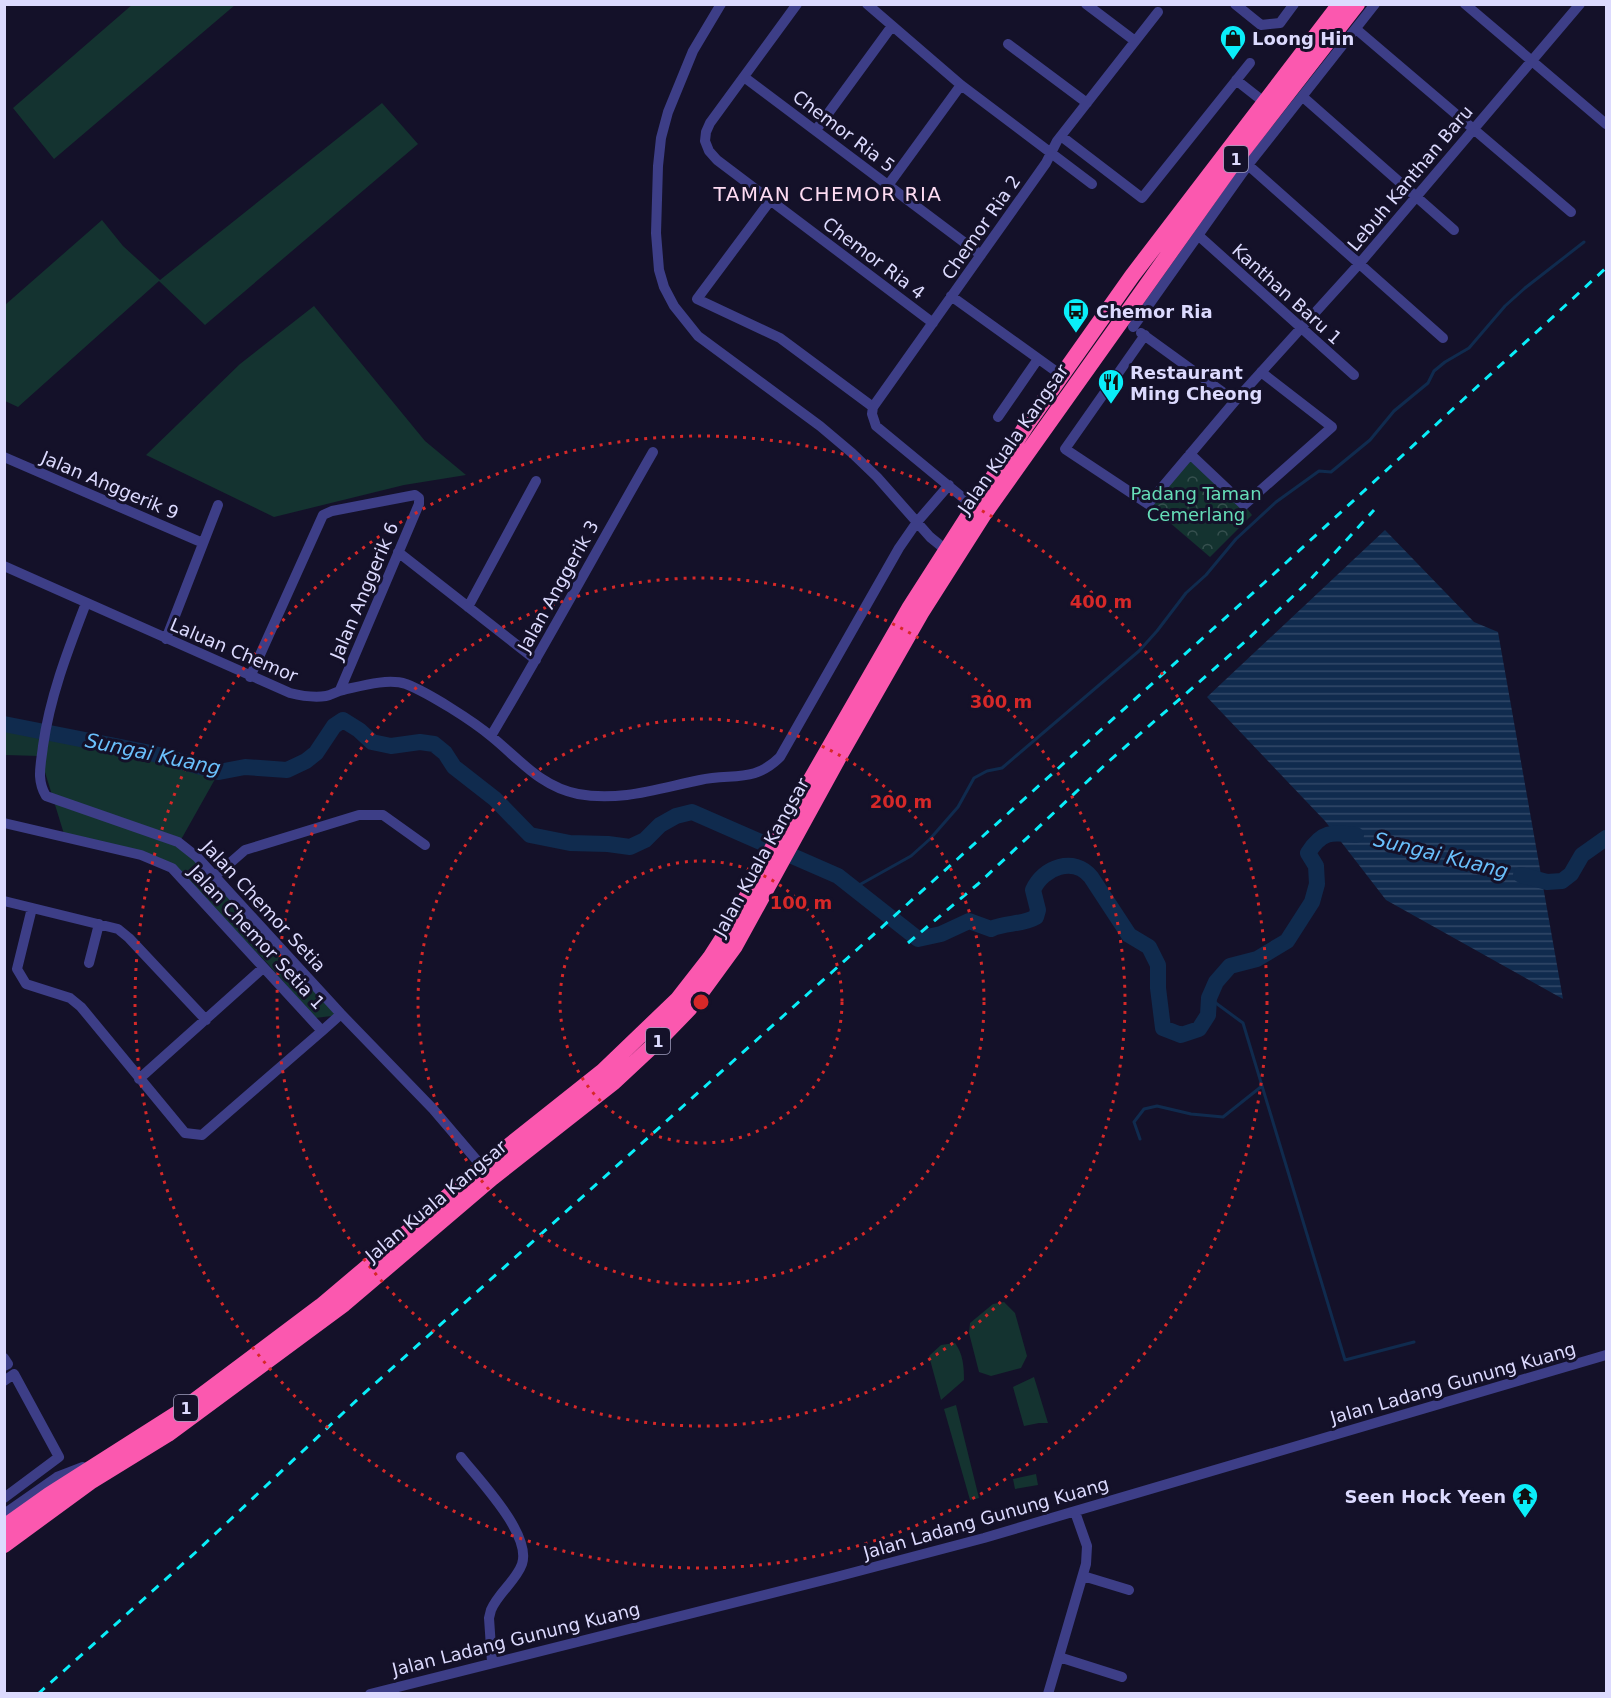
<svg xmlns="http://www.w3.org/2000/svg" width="1611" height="1698" viewBox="0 0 1611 1698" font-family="'DejaVu Sans',sans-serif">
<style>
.green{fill:#143330}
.park{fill:url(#park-crowns)}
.water{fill:url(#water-rules)}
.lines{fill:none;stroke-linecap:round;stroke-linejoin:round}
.stream{stroke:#102b4e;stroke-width:3}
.river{stroke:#102b4e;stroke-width:16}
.minor{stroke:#3d3e87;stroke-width:10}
.highway{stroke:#fb58af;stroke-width:16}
.rail{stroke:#0aeef9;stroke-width:3;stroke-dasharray:9 8;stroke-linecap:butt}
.ring{fill:none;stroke:#d62828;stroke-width:3;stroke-dasharray:3 6}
.labels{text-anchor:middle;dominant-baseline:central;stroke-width:6;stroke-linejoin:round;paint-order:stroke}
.shield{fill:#141129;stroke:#a09ebe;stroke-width:1.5}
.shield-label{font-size:16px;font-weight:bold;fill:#dcdafe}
.poi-label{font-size:18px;font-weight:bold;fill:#dcdafe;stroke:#141129;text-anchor:start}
.street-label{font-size:18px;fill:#dcdafe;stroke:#141129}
.park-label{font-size:18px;fill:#66deb9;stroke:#141129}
.neighbourhood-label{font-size:20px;letter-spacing:1.5px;fill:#fedcf3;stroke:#141129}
.water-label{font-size:20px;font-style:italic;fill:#6ac0fc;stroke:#141129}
.centre{fill:#d62828;stroke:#141129;stroke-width:3}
.ring-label{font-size:18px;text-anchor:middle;font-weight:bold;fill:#d62828;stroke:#141129;stroke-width:6;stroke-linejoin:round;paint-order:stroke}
</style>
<defs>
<pattern id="park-crowns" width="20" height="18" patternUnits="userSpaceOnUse" patternTransform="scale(1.5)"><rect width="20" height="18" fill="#143330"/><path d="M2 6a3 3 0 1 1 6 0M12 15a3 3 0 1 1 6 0" fill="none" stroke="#36504f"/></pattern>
<pattern id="water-rules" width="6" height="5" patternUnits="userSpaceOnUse" patternTransform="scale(1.5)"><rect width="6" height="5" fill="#102b4e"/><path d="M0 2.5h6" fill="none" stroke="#324969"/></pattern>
</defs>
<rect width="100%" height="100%" fill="#141129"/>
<!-- green -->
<path class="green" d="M 133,4 L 235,5 L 54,159 L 13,108 Z
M 382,103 L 418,144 L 205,325 L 159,281 L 18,407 L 5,401 L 5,305 L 102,220 L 123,246 L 160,280 Z
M 314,306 L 425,441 L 466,475 L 404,485 L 274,517 L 146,455 L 240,364 Z
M 4,723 L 45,729 L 151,753 L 219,772 L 178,845 L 195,859 L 340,1015 L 315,1018 L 268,964 L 173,867 L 64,834 L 40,756 L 5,755 Z
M 1004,1302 L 1015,1313 L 1027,1356 L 1021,1368 L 991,1376 L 979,1372 L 969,1333 L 970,1323 L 993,1304 Z
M 955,1343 C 963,1354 964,1366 964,1380 L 941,1400 L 929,1356 L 941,1345 Z
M 1034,1377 L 1048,1423 L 1039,1423 L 1024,1426 L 1013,1387 Z
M 956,1405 L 979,1498 L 970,1500 L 944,1409 Z
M 1036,1474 L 1038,1485 L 1015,1489 L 1013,1479 Z"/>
<!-- park -->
<path class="park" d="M 1190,454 L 1244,505 L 1252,515 L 1210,557 L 1148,504 Z"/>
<!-- water -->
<path class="water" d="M 1385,530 L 1474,622 L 1498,632 L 1563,999 L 1386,900 L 1325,821 L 1207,697 Z"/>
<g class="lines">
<!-- stream -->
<path class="stream" d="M 852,889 L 911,856 L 930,839 L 958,807 L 974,778 L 987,771 L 1002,768 L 1139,651 L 1157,631 L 1186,593 L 1206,575 L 1236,539 L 1276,502 L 1319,471 L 1331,472 L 1370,440 L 1394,411 L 1428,383 L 1434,371 L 1445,362 L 1469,348 L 1505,306 L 1525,288 L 1584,242
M 1209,998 L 1243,1023 L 1345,1360 L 1414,1342
M 1140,1139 L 1134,1122 L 1144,1109 L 1157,1106 L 1191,1114 L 1223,1117 L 1262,1086"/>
<!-- river -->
<path class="river" d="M 4,724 L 151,753 L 219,772 L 245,767 L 287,770 L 306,761 L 316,753 L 334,726 L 343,720 L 359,730 L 372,742 L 391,746 L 420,742 L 434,744 L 445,753 L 454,767 L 495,799 L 530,835 L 570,843 L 608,844 L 630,847 L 645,840 L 660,825 L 676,816 L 692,812 L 838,876 L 918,939 L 941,934 L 969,921 L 991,929 C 1005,922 1023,925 1036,917 L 1038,910 L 1033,890 C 1043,867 1074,856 1091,877 L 1129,935 L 1149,947 L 1158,965 L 1158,988 L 1163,1028 L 1181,1035 L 1199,1029 L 1208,1015 L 1209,998 L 1216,982 L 1230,966 L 1257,959 L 1287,941 L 1312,902 L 1317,884 L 1316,866 L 1308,853 C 1322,831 1331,832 1356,835
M 1521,875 L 1547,882 L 1562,881 L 1571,874 L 1582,855 L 1606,838"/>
<!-- minor -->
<path class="minor" d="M 721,4 L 693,51 L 668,112 L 661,138 L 658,166 L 656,233 L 659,270 L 664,287 L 674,306 L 698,336 L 820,426 L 852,453 L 877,477 L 930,537 L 951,554
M 797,4 L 710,123 L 706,132 L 705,141 L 709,151 L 717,160 L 933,323
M 867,4 L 961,85 L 1092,184
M 1086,4 L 1135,41
M 1235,4 L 1261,25 L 1280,23 L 1294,4
M 1465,4 L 1606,124
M 1356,29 L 1571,212
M 1008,44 L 1087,103
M 744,77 L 981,255
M 1236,80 L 1264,102
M 1303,97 L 1454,230
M 816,130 L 892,26
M 1061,136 L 1142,198 L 1250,63
M 1248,165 L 1443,338
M 889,184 L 961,85
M 770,201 L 697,299 L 780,338 L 873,407
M 1199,236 L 1354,375
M 951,296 L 1061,375
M 1133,327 L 1248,165 L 1375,4
M 1141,333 L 1235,401
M 1145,335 L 1065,449 L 1148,504 L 1235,401 L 1360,263 L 1580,4
M 873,407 L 1046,163 L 1057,141 L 1158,12
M 873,407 L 872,414 L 876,426 L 973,506
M 998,417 L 1038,359
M 1190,454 L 1244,505 L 1332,427 L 1261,372
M 4,457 L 203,543
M 398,552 L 536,660
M 4,566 L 290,693 C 302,696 313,698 326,696 C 332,695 337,691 343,690 C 361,686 388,678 406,684 C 429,693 473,721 492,737 C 519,759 541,787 578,794 C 620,802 660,788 700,780 C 733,773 754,783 780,757 L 899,548 L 917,522 L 949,485
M 86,603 C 68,650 50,696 43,746 C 41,765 36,779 46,796 L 178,842 L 197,857 L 341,1014 L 433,1109 L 485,1170
M 468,607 L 536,481
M 166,639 L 218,505
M 250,677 L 323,515 L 332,511 L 415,495 L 419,498 L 419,504 L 340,690
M 491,736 C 547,642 599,546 653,452
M 4,823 L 141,855 L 172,868 L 322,1031 L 341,1014
M 215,876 L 245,850 L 359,815 L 383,815 L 425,845
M 4,901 L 118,929 L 129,938 L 206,1020
M 32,908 L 17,969 L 26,984 L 70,998 L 81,1007 L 185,1133 L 202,1135 L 322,1031
M 89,963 L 99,924
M 139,1079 L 263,968
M 4,1358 L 8,1364 L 4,1366
M 4,1381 L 14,1374 L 59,1457 L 4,1498
M 461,1457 C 478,1479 532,1534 522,1564 C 516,1581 498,1593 491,1610 L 489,1618 L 492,1662
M 4,1514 L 57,1477 L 83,1467
M 1083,1576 L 1129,1590
M 1059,1657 L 1122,1677
M 370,1694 L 836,1577 L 984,1538 L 1606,1355
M 1048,1694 L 1086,1564 L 1087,1546 L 1075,1512"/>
<!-- highway -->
<path class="highway" d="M 4,1527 L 49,1495 L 181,1411 L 321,1306 L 391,1247 L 466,1180 L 603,1071 L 678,999 L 710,958 L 735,919 L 783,828 L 910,607 L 1026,426 L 1132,276 L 1340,4
M 4,1545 L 90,1482 L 168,1434 L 344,1304 L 492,1178 L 614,1082 L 659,1040 L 689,1009 L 735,946 L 840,755 L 921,613 L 984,514 L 1235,161 L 1357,4"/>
<!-- rail -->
<path class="rail" d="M 908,943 L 978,884 L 1108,762 L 1247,640 L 1308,582 L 1374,510
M 38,1694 L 196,1552 L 359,1398 L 1264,583 L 1606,268"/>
</g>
<!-- distance rings -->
<g class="ring">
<circle cx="701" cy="1002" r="141"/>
<circle cx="701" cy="1002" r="283"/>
<circle cx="701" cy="1002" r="424"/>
<circle cx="701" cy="1002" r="566"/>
</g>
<!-- icons -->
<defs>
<g id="shop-pin" transform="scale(1.35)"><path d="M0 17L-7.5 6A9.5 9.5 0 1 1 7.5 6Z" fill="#0aeef9" stroke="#141129"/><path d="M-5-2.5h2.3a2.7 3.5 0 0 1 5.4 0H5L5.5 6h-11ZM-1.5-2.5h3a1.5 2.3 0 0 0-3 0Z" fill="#111"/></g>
<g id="bus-pin" transform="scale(1.35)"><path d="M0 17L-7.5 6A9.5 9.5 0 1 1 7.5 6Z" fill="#0aeef9" stroke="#141129"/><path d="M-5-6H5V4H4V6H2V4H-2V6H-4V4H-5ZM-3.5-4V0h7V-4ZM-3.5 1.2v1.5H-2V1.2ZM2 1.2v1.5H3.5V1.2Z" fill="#111"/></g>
<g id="restaurant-pin" transform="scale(1.35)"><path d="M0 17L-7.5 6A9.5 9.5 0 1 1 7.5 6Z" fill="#0aeef9" stroke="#141129"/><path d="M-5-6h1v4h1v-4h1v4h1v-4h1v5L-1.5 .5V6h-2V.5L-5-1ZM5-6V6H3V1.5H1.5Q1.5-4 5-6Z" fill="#111"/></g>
<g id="temple-pin" transform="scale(1.35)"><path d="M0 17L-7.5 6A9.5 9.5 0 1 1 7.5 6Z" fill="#0aeef9" stroke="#141129"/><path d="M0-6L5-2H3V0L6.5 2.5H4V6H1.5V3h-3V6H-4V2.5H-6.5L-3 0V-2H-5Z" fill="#111"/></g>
</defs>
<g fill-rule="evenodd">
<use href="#shop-pin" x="1233" y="38"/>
<use href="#bus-pin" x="1076" y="311"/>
<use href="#restaurant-pin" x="1111" y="382"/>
<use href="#temple-pin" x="1525" y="1496"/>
</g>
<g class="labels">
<!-- shield labels -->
<g class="shield">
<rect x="1224" y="146" width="24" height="26" rx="4.5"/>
<rect x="646" y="1028" width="24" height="26" rx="4.5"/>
<rect x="174" y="1395" width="24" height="26" rx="4.5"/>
</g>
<g class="shield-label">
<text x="1236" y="159">1</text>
<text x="658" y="1041">1</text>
<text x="186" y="1408">1</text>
</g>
<!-- poi labels -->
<g class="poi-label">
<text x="1252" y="38">Loong Hin</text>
<text x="1096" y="311">Chemor Ria</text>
<text x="1130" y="372">Restaurant<tspan x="1130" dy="21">Ming Cheong</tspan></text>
<text x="1506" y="1496" text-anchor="end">Seen Hock Yeen</text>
</g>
<!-- street labels -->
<g class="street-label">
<text transform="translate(844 131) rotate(37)">Chemor Ria 5</text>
<text transform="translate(1410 178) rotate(-50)">Lebuh Kanthan Baru</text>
<text transform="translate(981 227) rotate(-55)">Chemor Ria 2</text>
<text transform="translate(874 258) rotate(37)">Chemor Ria 4</text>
<text transform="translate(1287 294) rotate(42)">Kanthan Baru 1</text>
<text transform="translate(1013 439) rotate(-55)">Jalan Kuala Kangsar</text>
<text transform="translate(110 485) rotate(23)">Jalan Anggerik 9</text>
<text transform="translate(558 586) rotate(-61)">Jalan Anggerik 3</text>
<text transform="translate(364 591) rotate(-67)">Jalan Anggerik 6</text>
<text transform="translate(234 650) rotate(23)">Laluan Chemor</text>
<text transform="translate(761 857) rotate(-61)">Jalan Kuala Kangsar</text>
<text transform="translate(264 906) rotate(47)">Jalan Chemor Setia</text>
<text transform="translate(257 937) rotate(47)">Jalan Chemor Setia 1</text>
<text transform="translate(436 1201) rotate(-40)">Jalan Kuala Kangsar</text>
<text transform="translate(1453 1383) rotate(-16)">Jalan Ladang Gunung Kuang</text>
<text transform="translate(986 1518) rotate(-16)">Jalan Ladang Gunung Kuang</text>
<text transform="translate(516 1639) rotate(-14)">Jalan Ladang Gunung Kuang</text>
</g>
<!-- park labels -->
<g class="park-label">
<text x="1196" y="493">Padang Taman<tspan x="1196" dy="21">Cemerlang</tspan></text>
</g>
<!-- neighbourhood labels -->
<g class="neighbourhood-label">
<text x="828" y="194">TAMAN CHEMOR RIA</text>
</g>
<!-- water labels -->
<g class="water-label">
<text transform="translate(153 754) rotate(12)">Sungai Kuang</text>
<text transform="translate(1441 855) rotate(14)">Sungai Kuang</text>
</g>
</g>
<circle cx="701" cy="1002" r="9" class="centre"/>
<g class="ring-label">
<text x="1101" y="608">400 m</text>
<text x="1001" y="708">300 m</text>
<text x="901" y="808">200 m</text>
<text x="801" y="909">100 m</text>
</g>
<!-- border -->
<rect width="1611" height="1698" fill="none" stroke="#dcdafe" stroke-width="12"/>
</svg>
